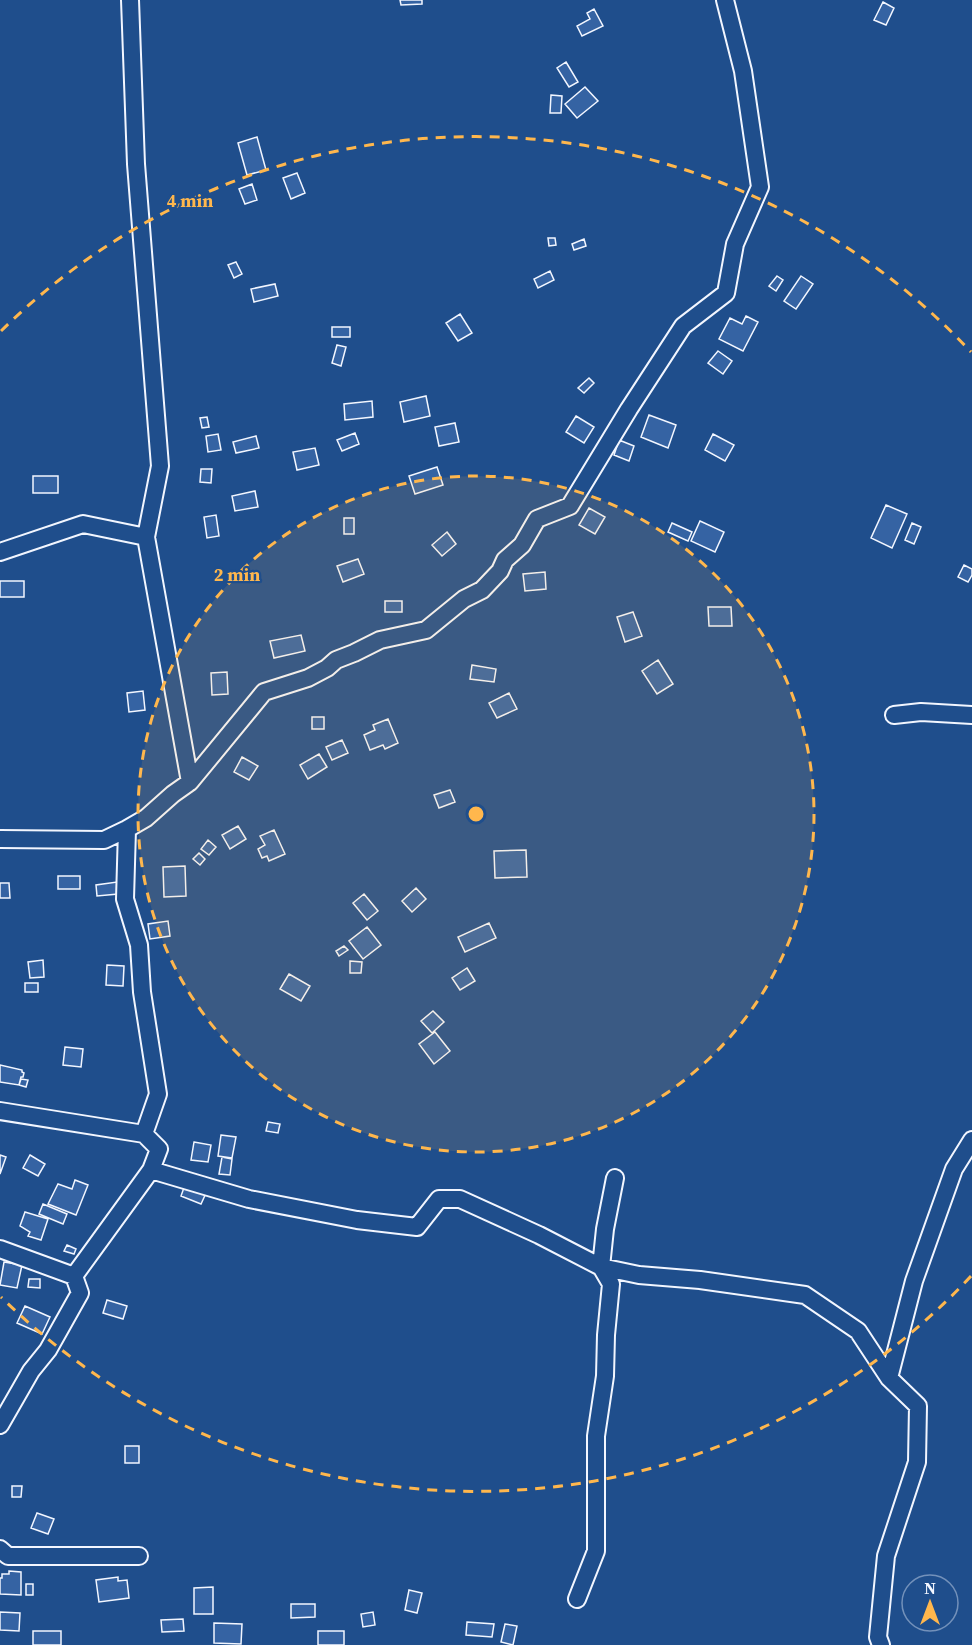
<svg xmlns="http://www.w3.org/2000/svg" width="972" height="1645" viewBox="0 0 972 1645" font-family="'Source Serif 4',serif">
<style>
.building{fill:#3563a3;stroke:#f2f6ff;stroke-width:1.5}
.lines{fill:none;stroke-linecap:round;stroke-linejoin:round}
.minor-casing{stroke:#f2f6ff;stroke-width:20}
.minor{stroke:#1f4e8c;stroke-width:16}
.ring{fill:none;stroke:#ffb74d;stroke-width:3;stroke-dasharray:10 8}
.centre{fill:#ffb74d;stroke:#1f4e8c;stroke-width:3}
.ring-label{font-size:18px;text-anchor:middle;font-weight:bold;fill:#ffb74d;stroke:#1f4e8c;stroke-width:4.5;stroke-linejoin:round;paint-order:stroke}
</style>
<rect width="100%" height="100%" fill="#1f4e8c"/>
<!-- building -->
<path class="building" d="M 400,0 L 422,0 L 422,4 L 401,5 Z
M 883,2 L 894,8 L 886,25 L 874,20 Z
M 594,9 L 603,26 L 582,36 L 577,26 L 590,19 L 587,13 Z
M 566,62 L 578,82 L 569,87 L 557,68 Z
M 585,87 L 598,101 L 577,118 L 565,104 Z
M 551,95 L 562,96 L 561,113 L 550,113 Z
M 257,137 L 266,170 L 247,175 L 238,143 Z
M 297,173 L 305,193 L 291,199 L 283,178 Z
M 252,184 L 257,200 L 245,204 L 239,189 Z
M 548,238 L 555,238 L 556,245 L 549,246 Z
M 584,239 L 586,246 L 574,250 L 572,244 Z
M 236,262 L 242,274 L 234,278 L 228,265 Z
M 550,271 L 554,280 L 538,288 L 534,279 Z
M 777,276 L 783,280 L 776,291 L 769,286 Z
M 801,276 L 813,284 L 796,309 L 784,301 Z
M 275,284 L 278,296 L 254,302 L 251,289 Z
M 460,314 L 472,333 L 458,341 L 446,323 Z
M 746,316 L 758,322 L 743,351 L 719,339 L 730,318 L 742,324 Z
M 332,327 L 350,327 L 350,337 L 332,337 Z
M 337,345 L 346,347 L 341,366 L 332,363 Z
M 718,351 L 732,361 L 723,374 L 708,363 Z
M 589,378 L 594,383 L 584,393 L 578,388 Z
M 426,396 L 430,416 L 404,422 L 400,402 Z
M 372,401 L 373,417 L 345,420 L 344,404 Z
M 649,415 L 676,425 L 668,448 L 641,437 Z
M 576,416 L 594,427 L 584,443 L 566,432 Z
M 207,417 L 209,427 L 202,428 L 200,418 Z
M 455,423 L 459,442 L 439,446 L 435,427 Z
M 355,433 L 359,444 L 342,451 L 337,440 Z
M 218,434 L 221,450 L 208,452 L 206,436 Z
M 713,434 L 734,445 L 725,461 L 705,450 Z
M 256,436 L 259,448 L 236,453 L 233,442 Z
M 619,440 L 634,446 L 629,461 L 614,455 Z
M 315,448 L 319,465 L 297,470 L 293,452 Z
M 437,467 L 443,485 L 415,494 L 409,476 Z
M 201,469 L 212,469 L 211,483 L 200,482 Z
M 33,476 L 58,476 L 58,493 L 33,493 Z
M 255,491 L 258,507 L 235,511 L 232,496 Z
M 886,505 L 907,514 L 892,548 L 871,538 Z
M 589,508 L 605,517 L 595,534 L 579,525 Z
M 216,515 L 219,536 L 207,538 L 204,517 Z
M 344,518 L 354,518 L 354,534 L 344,534 Z
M 700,521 L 724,532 L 715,552 L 691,541 Z
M 672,523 L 692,532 L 688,541 L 668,532 Z
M 912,523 L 921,527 L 914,544 L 905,540 Z
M 447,532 L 456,544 L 442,556 L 432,545 Z
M 358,559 L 364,574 L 343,582 L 337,566 Z
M 964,565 L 972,569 L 972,575 L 968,582 L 958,577 Z
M 545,572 L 546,589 L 525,591 L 523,574 Z
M 0,581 L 24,581 L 24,597 L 0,597 Z
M 385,601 L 402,601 L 402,612 L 385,612 Z
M 708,607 L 731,607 L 732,626 L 709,626 Z
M 633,612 L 642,636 L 625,642 L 617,617 Z
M 301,635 L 305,651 L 274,658 L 270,641 Z
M 658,660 L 673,684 L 657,694 L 642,671 Z
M 472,665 L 496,669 L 494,682 L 470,679 Z
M 227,672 L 228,694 L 212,695 L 211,673 Z
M 143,691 L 145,710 L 129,712 L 127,693 Z
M 509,693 L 517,709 L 497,718 L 489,703 Z
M 312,717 L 324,717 L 324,729 L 312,729 Z
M 388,719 L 398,743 L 385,749 L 383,745 L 370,750 L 364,735 L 375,730 L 373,725 Z
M 342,740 L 348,753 L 332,760 L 326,747 Z
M 319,754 L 327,767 L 308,779 L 300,765 Z
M 242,757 L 258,766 L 249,780 L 234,772 Z
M 450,790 L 455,802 L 439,808 L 434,795 Z
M 238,826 L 246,839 L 230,849 L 222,835 Z
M 274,830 L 285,854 L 269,861 L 267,856 L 262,858 L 258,849 L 265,845 L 260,836 Z
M 208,840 L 216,847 L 209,855 L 201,849 Z
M 526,850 L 527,877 L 495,878 L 494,851 Z
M 199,853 L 205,859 L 200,865 L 193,859 Z
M 185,866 L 186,896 L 164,897 L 163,867 Z
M 58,876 L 80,876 L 80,889 L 58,889 Z
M 117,882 L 118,894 L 97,896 L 96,885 Z
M 0,883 L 9,883 L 10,898 L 0,898 Z
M 416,888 L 426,899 L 412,912 L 402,901 Z
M 364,894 L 378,911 L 367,920 L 353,903 Z
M 168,921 L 170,936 L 150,939 L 148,924 Z
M 489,923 L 496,938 L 465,952 L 458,937 Z
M 367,927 L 381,945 L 363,959 L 349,941 Z
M 344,946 L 348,950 L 339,956 L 336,951 Z
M 43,960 L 44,977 L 30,978 L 28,962 Z
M 350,961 L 362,962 L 361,973 L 350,973 Z
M 107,965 L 124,966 L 123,986 L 106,985 Z
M 467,968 L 475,981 L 460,990 L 452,978 Z
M 289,974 L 310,986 L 301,1001 L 280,989 Z
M 25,983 L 38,983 L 38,992 L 25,992 Z
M 433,1011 L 444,1022 L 432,1033 L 421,1021 Z
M 435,1032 L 450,1051 L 434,1064 L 419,1044 Z
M 65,1047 L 83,1049 L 81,1067 L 63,1065 Z
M 0,1065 L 22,1070 L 22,1072 L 24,1073 L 23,1077 L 21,1077 L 19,1085 L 0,1082 Z
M 21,1079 L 28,1080 L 26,1087 L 19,1085 Z
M 268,1122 L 280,1124 L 278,1133 L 266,1131 Z
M 221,1135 L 236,1137 L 232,1158 L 218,1156 Z
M 194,1142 L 211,1145 L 208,1162 L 191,1160 Z
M 0,1155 L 6,1157 L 0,1174 Z
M 30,1155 L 45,1164 L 38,1176 L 23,1168 Z
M 222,1157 L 232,1159 L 230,1175 L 219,1174 Z
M 75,1180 L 88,1185 L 76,1215 L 48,1204 L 58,1184 L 72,1189 Z
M 186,1182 L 207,1191 L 201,1204 L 181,1196 Z
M 43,1204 L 67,1214 L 63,1224 L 39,1214 Z
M 25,1212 L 48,1219 L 41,1240 L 28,1236 L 30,1232 L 20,1226 Z
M 67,1245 L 76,1249 L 74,1254 L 64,1251 Z
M 4,1262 L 22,1265 L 17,1288 L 0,1285 Z
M 29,1279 L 40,1279 L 40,1288 L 28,1287 Z
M 107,1300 L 127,1306 L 123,1319 L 103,1313 Z
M 25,1306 L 50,1317 L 42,1334 L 17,1323 Z
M 125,1446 L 139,1446 L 139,1463 L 125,1463 Z
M 12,1486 L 22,1486 L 21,1497 L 12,1497 Z
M 37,1513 L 54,1519 L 48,1534 L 31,1528 Z
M 9,1571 L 21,1572 L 21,1595 L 0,1594 L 0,1578 L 2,1578 L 2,1574 L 9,1574 Z
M 118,1577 L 118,1581 L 127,1580 L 129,1598 L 99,1602 L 96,1580 Z
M 26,1584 L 33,1584 L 33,1595 L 26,1595 Z
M 213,1587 L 213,1614 L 194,1614 L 194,1588 Z
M 409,1590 L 422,1593 L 417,1613 L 405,1610 Z
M 291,1604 L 315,1604 L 315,1617 L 291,1618 Z
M 0,1612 L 20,1613 L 19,1631 L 0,1630 Z
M 373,1612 L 375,1625 L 363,1627 L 361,1614 Z
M 183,1619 L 184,1631 L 162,1632 L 161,1620 Z
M 467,1622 L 494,1624 L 492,1637 L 466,1635 Z
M 214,1623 L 242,1624 L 241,1644 L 214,1643 Z
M 505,1624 L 517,1626 L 513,1645 L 501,1642 Z
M 33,1631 L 61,1631 L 61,1645 L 33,1645 Z
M 318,1631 L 344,1631 L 344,1645 L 318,1645 Z"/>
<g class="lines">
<!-- minor casing -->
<g class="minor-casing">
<path id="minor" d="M 130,0 L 136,164 L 160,466 L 146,537 L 190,782
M 0,552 L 83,524 L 146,537
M 894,715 L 921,712 L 972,715
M 0,839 L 104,840 L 127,829 L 146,818 L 173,794 L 190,782 L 264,692 L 308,678 L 327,668 L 336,660 L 354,653 L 380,640 L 426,630 L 464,599 L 482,590 L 500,571 L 505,560 L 522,545 L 537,519 L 570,506 L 629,409 L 683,326 L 726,293 L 735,244 L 760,187 L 743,71 L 725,0
M 0,1111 L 144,1134
M 151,1170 L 249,1199 L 357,1220 L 417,1227 L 439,1199 L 460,1199 L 539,1235 L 601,1267 L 639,1275 L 700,1280 L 805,1295 L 858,1331 L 889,1378 L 918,1406 L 917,1462 L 886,1556 L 878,1637 L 881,1645
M 0,1249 L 74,1276
M 889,1378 L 914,1281 L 954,1169 L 972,1140
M 0,1425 L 31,1371 L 48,1350 L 80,1293 L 74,1276 L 151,1170 L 159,1149 L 144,1134 L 158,1094 L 142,992 L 139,945 L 125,899 L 127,829
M 0,1549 L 8,1556 L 139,1556
M 577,1599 L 596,1551 L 596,1436 L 605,1376 L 606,1335 L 611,1284 L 601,1267 L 605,1229 L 615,1178"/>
</g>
<!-- minor -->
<use href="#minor" class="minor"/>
</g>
<!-- distance rings -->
<circle cx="476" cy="814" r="338" fill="#ffb74d" fill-opacity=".12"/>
<g class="ring">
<circle cx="476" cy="814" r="338"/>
<path d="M971 1276A677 677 0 0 1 1 1297M1 331A677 677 0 0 1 971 352"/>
</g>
<circle cx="476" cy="814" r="9" class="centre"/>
<g class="ring-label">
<text x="190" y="207">4 min</text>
<text x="237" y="581">2 min</text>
</g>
<!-- north arrow -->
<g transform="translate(930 1603)"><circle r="28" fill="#1f4e8c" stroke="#7391ba" stroke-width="1.5"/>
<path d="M0-4.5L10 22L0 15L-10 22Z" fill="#ffb74d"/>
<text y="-9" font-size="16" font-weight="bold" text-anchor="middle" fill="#f2f6ff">N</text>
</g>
</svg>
